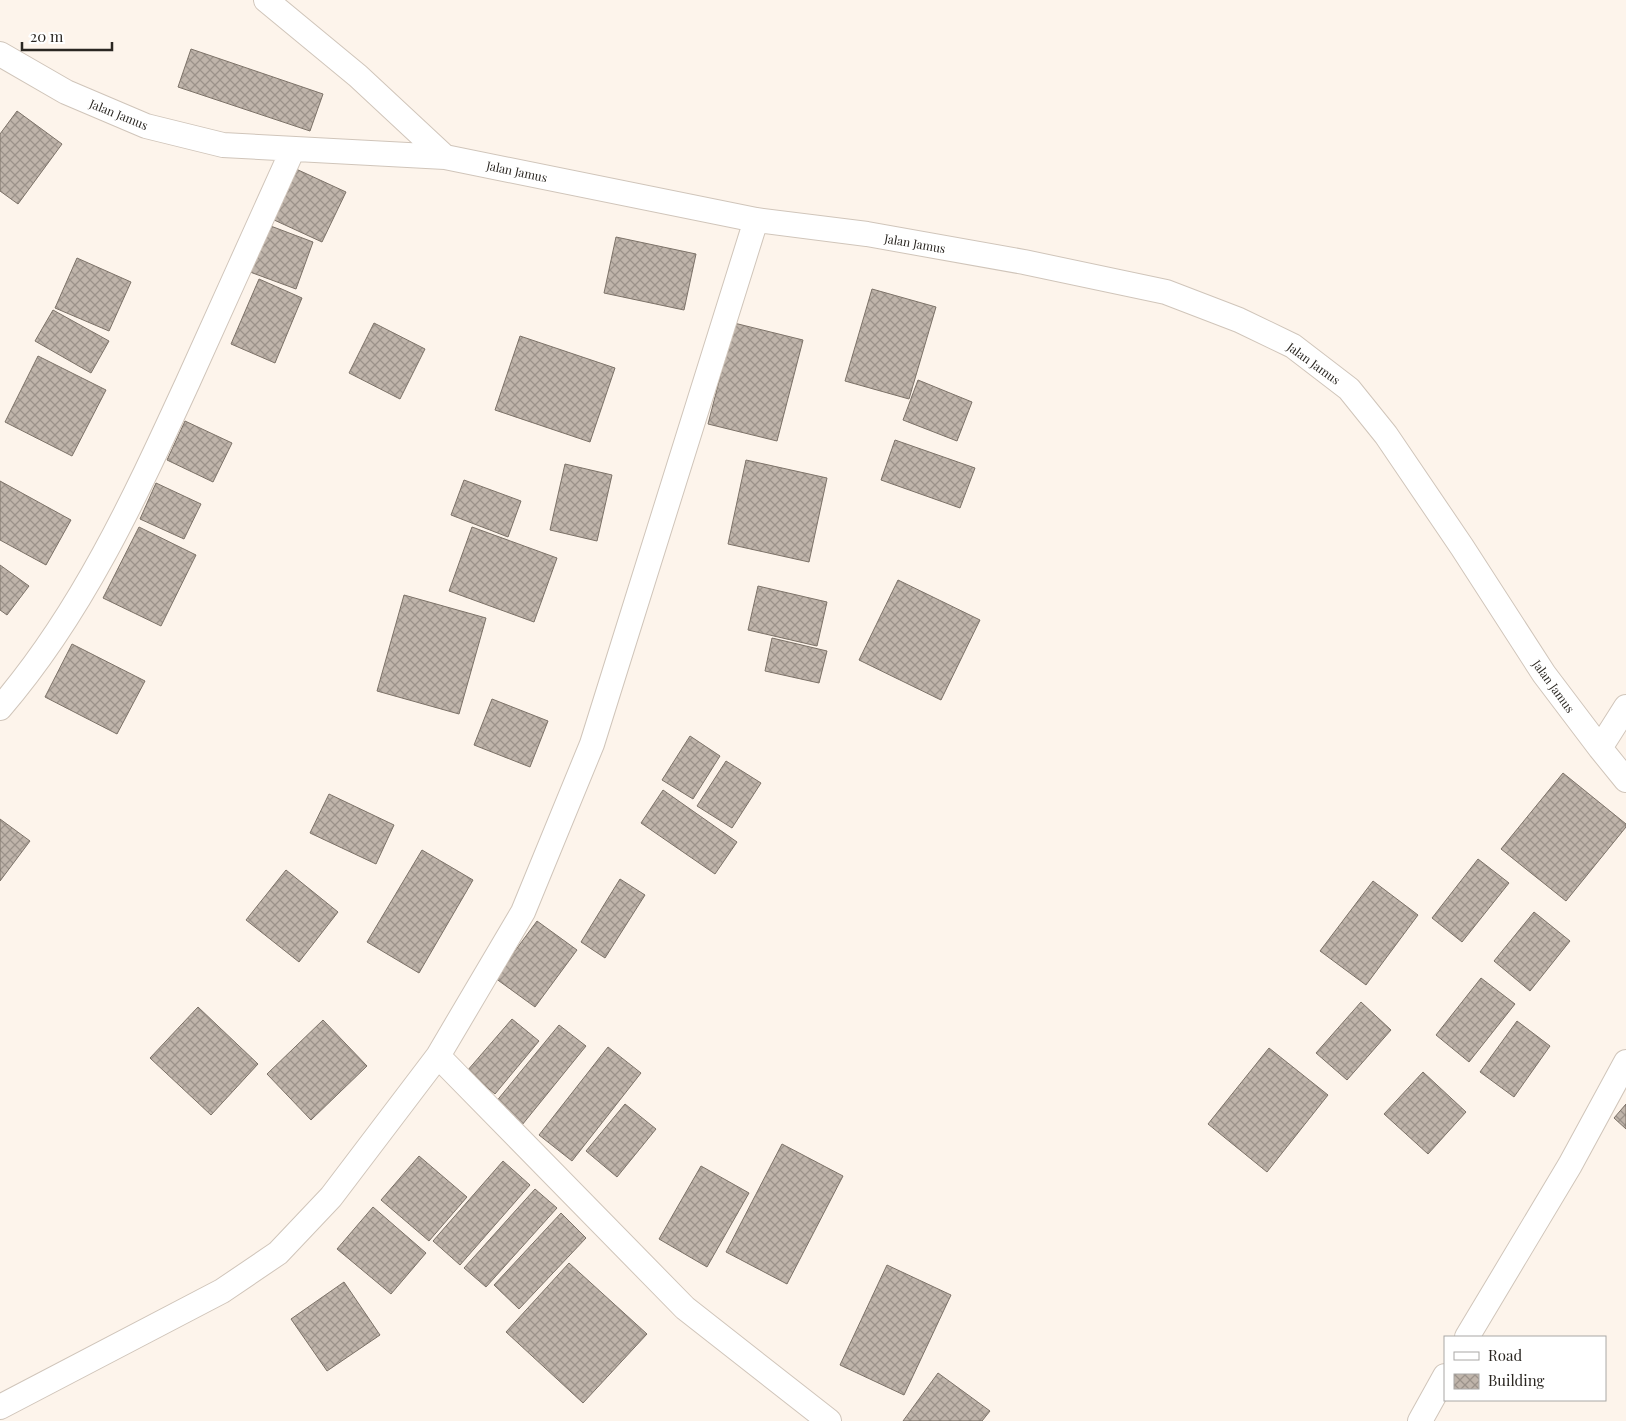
<svg xmlns="http://www.w3.org/2000/svg" width="1626" height="1421" viewBox="0 0 1626 1421" font-family="'Playfair Display',serif">
<style>
.building{fill:url(#building-cross-hatch);stroke:#7c7268}
.lines{fill:none;stroke-linecap:round;stroke-linejoin:round}
.street-casing{stroke:#d0c5ba;stroke-width:26}
.street{stroke:#fff;stroke-width:24}
.labels{text-anchor:middle;dominant-baseline:central;stroke-width:4;stroke-linejoin:round;paint-order:stroke}
.street-label{font-size:12px;fill:#2a2621;stroke:#fff}
</style>
<defs>
<pattern id="building-cross-hatch" width="8" height="8" patternUnits="userSpaceOnUse" patternTransform="scale(1.25)"><rect width="8" height="8" fill="#bfb4aa"/><path d="M0 0l8 8M0 8l8-8" fill="none" stroke="#9b928a"/></pattern>
</defs>
<rect width="100%" height="100%" fill="#fdf4eb"/>
<!-- building -->
<path class="building" d="M 191,49 L 323,94 L 310,131 L 178,87 Z
M 17,111 L 62,144 L 18,204 L 0,191 L 0,134 Z
M 296,169 L 346,192 L 322,242 L 272,219 Z
M 268,225 L 313,242 L 296,289 L 250,272 Z
M 616,237 L 696,254 L 684,310 L 604,293 Z
M 77,258 L 131,282 L 109,331 L 55,308 Z
M 259,279 L 302,298 L 275,363 L 231,344 Z
M 872,289 L 936,307 L 909,399 L 845,381 Z
M 53,310 L 109,341 L 91,373 L 35,341 Z
M 374,323 L 425,349 L 400,399 L 349,373 Z
M 734,323 L 803,340 L 777,441 L 708,424 Z
M 520,336 L 615,368 L 590,442 L 495,410 Z
M 38,356 L 106,390 L 72,456 L 5,422 Z
M 918,380 L 972,402 L 957,441 L 903,420 Z
M 185,421 L 232,443 L 213,482 L 167,460 Z
M 895,440 L 975,468 L 960,508 L 881,480 Z
M 746,460 L 827,478 L 809,562 L 728,544 Z
M 565,464 L 612,475 L 597,541 L 550,530 Z
M 464,480 L 521,501 L 508,537 L 451,515 Z
M 0,481 L 71,520 L 46,565 L 0,540 Z
M 156,483 L 201,504 L 184,539 L 140,519 Z
M 139,527 L 196,555 L 161,626 L 103,598 Z
M 472,527 L 557,558 L 534,622 L 449,591 Z
M 0,565 L 29,586 L 7,615 L 0,610 Z
M 898,580 L 980,620 L 941,700 L 859,660 Z
M 758,586 L 827,602 L 817,646 L 748,630 Z
M 404,595 L 486,618 L 459,714 L 377,691 Z
M 772,638 L 827,651 L 819,683 L 765,671 Z
M 72,644 L 145,681 L 117,734 L 45,697 Z
M 492,699 L 548,721 L 530,767 L 474,745 Z
M 690,736 L 720,756 L 693,799 L 662,780 Z
M 726,761 L 761,783 L 732,828 L 697,806 Z
M 1563,773 L 1626,824 L 1626,827 L 1566,901 L 1501,849 Z
M 663,790 L 737,842 L 715,874 L 641,823 Z
M 329,794 L 394,825 L 376,864 L 310,833 Z
M 0,819 L 30,841 L 0,881 Z
M 422,850 L 473,880 L 419,973 L 367,942 Z
M 1478,859 L 1509,883 L 1462,942 L 1432,918 Z
M 286,870 L 338,912 L 299,962 L 246,920 Z
M 620,879 L 645,895 L 605,958 L 581,942 Z
M 1373,881 L 1418,915 L 1366,985 L 1320,951 Z
M 1534,912 L 1570,941 L 1530,991 L 1494,961 Z
M 537,921 L 577,950 L 535,1007 L 495,978 Z
M 1481,978 L 1515,1004 L 1469,1062 L 1436,1035 Z
M 1361,1002 L 1391,1030 L 1347,1080 L 1316,1053 Z
M 198,1007 L 258,1064 L 211,1115 L 150,1058 Z
M 512,1019 L 539,1041 L 495,1094 L 467,1071 Z
M 323,1020 L 367,1066 L 311,1120 L 267,1074 Z
M 1517,1021 L 1550,1046 L 1514,1097 L 1480,1072 Z
M 559,1025 L 586,1046 L 522,1125 L 495,1103 Z
M 608,1047 L 641,1073 L 572,1161 L 539,1135 Z
M 1269,1048 L 1328,1095 L 1267,1172 L 1208,1124 Z
M 1423,1072 L 1466,1112 L 1428,1154 L 1384,1114 Z
M 625,1104 L 656,1129 L 617,1177 L 586,1151 Z
M 1626,1104 L 1626,1129 L 1614,1118 Z
M 782,1144 L 843,1176 L 787,1284 L 726,1252 Z
M 419,1156 L 467,1197 L 429,1241 L 381,1200 Z
M 503,1161 L 530,1185 L 460,1265 L 433,1241 Z
M 701,1166 L 749,1193 L 707,1267 L 659,1239 Z
M 535,1189 L 557,1208 L 486,1287 L 464,1268 Z
M 373,1207 L 426,1253 L 391,1294 L 337,1249 Z
M 561,1213 L 586,1238 L 519,1309 L 494,1285 Z
M 569,1263 L 647,1334 L 583,1403 L 506,1332 Z
M 887,1265 L 951,1295 L 904,1395 L 840,1365 Z
M 344,1282 L 380,1335 L 327,1371 L 291,1319 Z
M 938,1373 L 990,1411 L 982,1421 L 903,1421 Z"/>
<g class="lines">
<!-- street casing -->
<g class="street-casing">
<path id="street" d="M 266,0 L 358,76 L 445,157
M 0,54 L 66,92 L 146,126 L 223,145 L 445,157 L 756,220 L 867,234 L 1024,262 L 1166,292 L 1239,320 L 1293,346 L 1349,389 L 1386,435 L 1462,547 L 1544,674 L 1600,748 L 1626,780
M 0,708 C 82,613 135,497 187,384 C 222,306 258,227 293,149
M 1600,748 L 1626,707
M 438,1056 L 685,1308 L 829,1421
M 1467,1337 L 1570,1165 L 1626,1062
M 0,1407 L 222,1291 L 278,1253 L 331,1197 L 438,1056 L 523,912 L 592,744 L 756,220
M 1420,1421 L 1445,1376"/>
</g>
<!-- street -->
<use href="#street" class="street"/>
</g>
<g class="labels">
<!-- street labels -->
<g class="street-label">
<text transform="translate(119 114) rotate(22)">Jalan Jamus</text>
<text transform="translate(517 171) rotate(12)">Jalan Jamus</text>
<text transform="translate(915 243) rotate(10)">Jalan Jamus</text>
<text transform="translate(1314 363) rotate(36)">Jalan Jamus</text>
<text transform="translate(1554 686) rotate(54)">Jalan Jamus</text>
</g>
</g>
<!-- legend -->
<rect x="1444" y="1336" width="162" height="65" fill="#ffffff" stroke="#aaa8a6"/>
<rect x="1454" y="1352" width="25" height="8" fill="#ffffff" stroke="#aaa8a6"/>
<text x="1488" y="1361" font-size="15" fill="#2a2621">Road</text>
<rect x="1454" y="1374" width="25" height="15" fill="url(#building-cross-hatch)" stroke="#aaa8a6"/>
<text x="1488" y="1386" font-size="15" fill="#2a2621">Building</text>
<!-- scale -->
<path d="M22 42v8h90v-8" fill="none" stroke="#2a2621" stroke-width="2.5"/>
<text x="30" y="42" font-size="15" fill="#2a2621" stroke="#ffffff" stroke-width="4" paint-order="stroke">20 m</text>
</svg>
